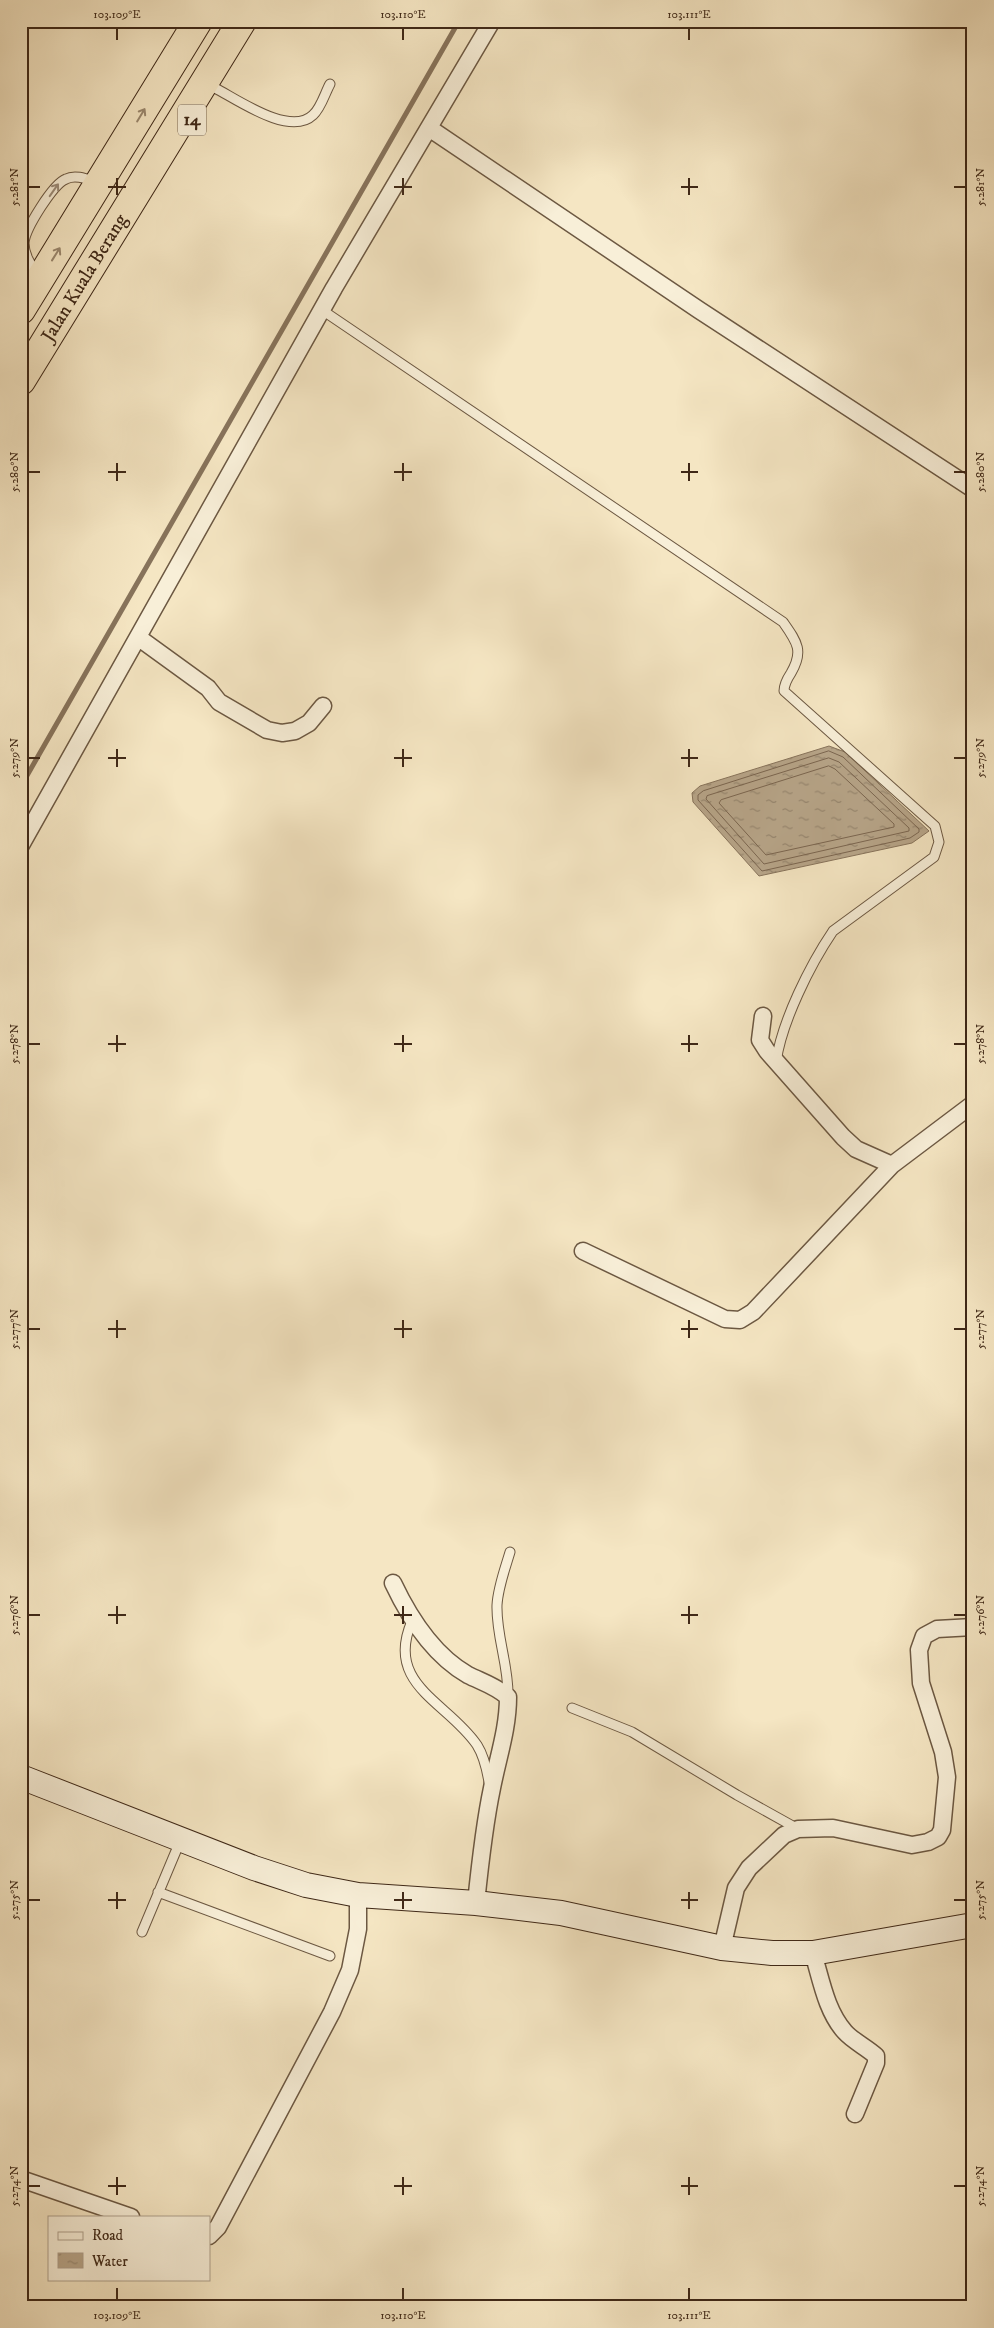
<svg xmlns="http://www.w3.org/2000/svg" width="994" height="2328" viewBox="0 0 994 2328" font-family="'IM FELL DW Pica',serif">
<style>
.water{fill:url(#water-ripples);stroke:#87735b}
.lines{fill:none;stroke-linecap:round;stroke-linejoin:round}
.shore{stroke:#7b6650;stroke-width:1}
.stream{stroke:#87735b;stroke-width:5}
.service-casing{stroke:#6c5842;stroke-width:11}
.minor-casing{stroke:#6c5842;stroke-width:19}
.secondary-casing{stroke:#3f2817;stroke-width:26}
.trunk-casing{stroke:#3f2817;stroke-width:30}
.service{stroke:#f8efd8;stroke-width:9}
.minor{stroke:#f8efd8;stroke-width:16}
.secondary{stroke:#f8efd8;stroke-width:24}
.trunk{stroke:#f5e6c3;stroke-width:28}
.oneway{stroke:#9a876d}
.oneway2{stroke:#9c8c78}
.ticks{fill:none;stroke:#3f2817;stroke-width:2}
.labels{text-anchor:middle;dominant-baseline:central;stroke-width:4;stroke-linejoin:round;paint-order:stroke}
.shield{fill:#f8efd8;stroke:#766451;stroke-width:1}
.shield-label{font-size:18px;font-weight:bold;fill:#3f2817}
.street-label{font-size:19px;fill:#3f2817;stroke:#f8efd8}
.neatline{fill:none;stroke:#3f2817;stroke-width:2}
.ticks-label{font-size:12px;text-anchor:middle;fill:#3f2817}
</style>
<defs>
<pattern id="water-ripples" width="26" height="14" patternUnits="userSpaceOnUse" patternTransform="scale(1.25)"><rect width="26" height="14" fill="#b7a589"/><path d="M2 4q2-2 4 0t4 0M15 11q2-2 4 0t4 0" fill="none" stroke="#96866f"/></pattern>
</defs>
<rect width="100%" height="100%" fill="#f5e6c3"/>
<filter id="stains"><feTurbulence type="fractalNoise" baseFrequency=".004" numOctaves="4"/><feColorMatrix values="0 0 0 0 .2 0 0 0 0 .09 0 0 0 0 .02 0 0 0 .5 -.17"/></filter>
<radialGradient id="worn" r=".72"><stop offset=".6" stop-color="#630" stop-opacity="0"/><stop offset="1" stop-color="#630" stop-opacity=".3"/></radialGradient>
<!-- water -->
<path class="water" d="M 829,746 L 845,752 L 929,831 L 912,843 L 759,876 L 693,802 L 692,793 L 700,786 Z"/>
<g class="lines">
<!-- shore -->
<path class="shore" d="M 829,751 L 843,757 L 919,829 L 919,832 L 910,838 L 762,871 L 698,800 L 698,795 L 703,791 Z
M 829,758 L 839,762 L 909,828 L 909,831 L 764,864 L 706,799 L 707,796 Z
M 829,766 L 835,769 L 894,824 L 894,827 L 766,855 L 719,803 L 721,800 Z"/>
<!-- stream -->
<path class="stream" d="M 21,786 L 459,21"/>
<!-- service casing -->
<g class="service-casing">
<path id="service" d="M 215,88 C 238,100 290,137 313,115 C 321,108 325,93 330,84
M 38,275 C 31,265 24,255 24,243 C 25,229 53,184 66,179 C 75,174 87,179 96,182
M 322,310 L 783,622 C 797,642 804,651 791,673 C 787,679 784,684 784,691 L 935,826 L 939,842 L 934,857 L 833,931 C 810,965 782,1021 776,1062
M 412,1621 C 384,1685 448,1702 477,1745 C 484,1756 487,1770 489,1782
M 508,1697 C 509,1666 496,1636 497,1605 C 498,1587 505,1569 510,1552
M 572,1708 L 632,1732 L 737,1795 L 798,1829
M 158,1892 L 330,1956
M 142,1932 L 181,1839"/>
</g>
<!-- minor casing -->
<g class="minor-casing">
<path id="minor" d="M 429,128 L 699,310 L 973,489
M 139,638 L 208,688 L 219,702 L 267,730 L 282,733 L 295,731 L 309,723 L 323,706
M 21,845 L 334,288 L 492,21
M 763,1016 L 760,1040 L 767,1051 L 843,1137 L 856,1149 L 892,1165 L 973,1104
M 583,1251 L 725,1319 L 740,1320 L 753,1312 L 892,1165
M 393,1583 C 410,1619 433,1655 468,1675 C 482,1682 496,1686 508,1697 C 508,1729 498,1757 492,1788 C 484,1826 480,1864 476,1903
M 722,1948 L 736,1888 L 749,1868 L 784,1835 L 798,1829 L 833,1828 L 912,1845 L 928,1842 L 938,1837 L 942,1830 L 947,1777 L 943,1752 L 921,1683 L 919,1650 L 924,1636 L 937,1629 L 973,1627
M 813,1953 C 821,1979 826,2011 845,2032 C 853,2041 866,2047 876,2056 L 876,2063 L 855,2114
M 21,2179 L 131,2217
M 209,2236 L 218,2227 L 332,2012 L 350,1970 L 358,1929 L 358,1895"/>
</g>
<!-- secondary casing -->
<g class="secondary-casing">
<path id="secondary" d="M 21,1777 L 254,1868 L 306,1885 L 358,1895 L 476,1903 L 561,1913 L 722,1948 L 772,1953 L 813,1953 L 973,1925"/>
</g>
<!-- trunk casing -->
<g class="trunk-casing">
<g id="trunk">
<path d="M 21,310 L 198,21"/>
<path id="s1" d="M 21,381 L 242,21"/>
</g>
</g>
<!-- service -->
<use href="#service" class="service"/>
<!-- minor -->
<use href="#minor" class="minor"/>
<!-- secondary -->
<use href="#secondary" class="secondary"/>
<!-- trunk -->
<use href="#trunk" class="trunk"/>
</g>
<!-- one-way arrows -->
<defs><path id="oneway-shaft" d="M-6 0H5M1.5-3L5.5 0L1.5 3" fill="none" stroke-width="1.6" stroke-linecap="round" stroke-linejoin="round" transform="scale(1.25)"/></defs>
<g class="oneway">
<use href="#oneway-shaft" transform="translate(141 115) rotate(-59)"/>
<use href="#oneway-shaft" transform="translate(56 254) rotate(-58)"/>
</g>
<use class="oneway2" href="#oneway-shaft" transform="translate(54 190) rotate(-55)"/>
<!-- ticks -->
<path class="ticks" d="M 117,28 L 117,40M 403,28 L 403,40M 689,28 L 689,40M 117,178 L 117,195M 403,178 L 403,195M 689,178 L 689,195M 28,187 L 40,187M 108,187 L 126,187M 394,187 L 412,187M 681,187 L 698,187M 954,187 L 966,187M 117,463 L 117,481M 403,463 L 403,481M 689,463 L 689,481M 28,472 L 40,472M 108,472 L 126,472M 394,472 L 412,472M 681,472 L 698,472M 954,472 L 966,472M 117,749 L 117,767M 403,749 L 403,767M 689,749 L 689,767M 28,758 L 40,758M 108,758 L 126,758M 394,758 L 412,758M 681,758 L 698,758M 954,758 L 966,758M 117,1035 L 117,1052M 403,1035 L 403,1052M 689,1035 L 689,1052M 28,1044 L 40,1044M 108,1044 L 126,1044M 394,1044 L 412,1044M 681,1044 L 698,1044M 954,1044 L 966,1044M 117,1320 L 117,1338M 403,1320 L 403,1338M 689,1320 L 689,1338M 28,1329 L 40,1329M 108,1329 L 126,1329M 394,1329 L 412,1329M 681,1329 L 698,1329M 954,1329 L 966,1329M 117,1606 L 117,1624M 403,1606 L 403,1624M 689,1606 L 689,1624M 28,1615 L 40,1615M 108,1615 L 126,1615M 394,1615 L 412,1615M 681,1615 L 698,1615M 954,1615 L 966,1615M 117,1892 L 117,1909M 403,1892 L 403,1909M 689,1892 L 689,1909M 28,1900 L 40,1900M 108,1900 L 126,1900M 394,1900 L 412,1900M 681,1900 L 698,1900M 954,1900 L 966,1900M 117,2177 L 117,2195M 403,2177 L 403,2195M 689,2177 L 689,2195M 28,2186 L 40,2186M 108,2186 L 126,2186M 394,2186 L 412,2186M 681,2186 L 698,2186M 954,2186 L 966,2186M 117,2288 L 117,2300M 403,2288 L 403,2300M 689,2288 L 689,2300"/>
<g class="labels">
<!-- shield labels -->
<rect class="shield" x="178" y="104.5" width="28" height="31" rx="4"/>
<g class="shield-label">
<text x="192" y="120">14</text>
</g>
<!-- street labels -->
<g class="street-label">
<text stroke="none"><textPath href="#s1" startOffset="121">Jalan Kuala Berang</textPath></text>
</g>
</g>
<!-- margin -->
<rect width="994" height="2328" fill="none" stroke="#f5e6c3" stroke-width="55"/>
<!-- legend -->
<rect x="48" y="2216" width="162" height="65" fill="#f8efd8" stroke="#ae9f8b"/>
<rect x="58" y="2232" width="25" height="8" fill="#f8efd8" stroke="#ae9f8b"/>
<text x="92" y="2240" font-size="15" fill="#3f2817">Road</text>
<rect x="58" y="2253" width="25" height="15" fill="url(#water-ripples)" stroke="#ae9f8b"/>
<text x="92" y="2266" font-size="15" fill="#3f2817">Water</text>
<rect x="28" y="28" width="938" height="2272" class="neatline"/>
<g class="ticks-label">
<text x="117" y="18">103.109°E</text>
<text x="403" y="18">103.110°E</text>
<text x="689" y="18">103.111°E</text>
<text transform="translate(14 187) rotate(-90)" y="4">5.281°N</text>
<text transform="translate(980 187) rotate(-90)" y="4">5.281°N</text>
<text transform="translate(14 472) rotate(-90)" y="4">5.280°N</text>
<text transform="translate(980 472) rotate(-90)" y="4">5.280°N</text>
<text transform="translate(14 758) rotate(-90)" y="4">5.279°N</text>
<text transform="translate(980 758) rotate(-90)" y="4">5.279°N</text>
<text transform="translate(14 1044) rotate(-90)" y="4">5.278°N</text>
<text transform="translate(980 1044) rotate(-90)" y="4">5.278°N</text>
<text transform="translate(14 1329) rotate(-90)" y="4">5.277°N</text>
<text transform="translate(980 1329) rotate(-90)" y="4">5.277°N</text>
<text transform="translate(14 1615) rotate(-90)" y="4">5.276°N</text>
<text transform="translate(980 1615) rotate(-90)" y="4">5.276°N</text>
<text transform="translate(14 1900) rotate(-90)" y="4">5.275°N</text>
<text transform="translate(980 1900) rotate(-90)" y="4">5.275°N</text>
<text transform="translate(14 2186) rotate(-90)" y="4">5.274°N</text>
<text transform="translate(980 2186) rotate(-90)" y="4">5.274°N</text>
<text x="117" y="2319">103.109°E</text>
<text x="403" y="2319">103.110°E</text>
<text x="689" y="2319">103.111°E</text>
</g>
<rect width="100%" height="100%" filter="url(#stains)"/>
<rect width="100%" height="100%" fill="url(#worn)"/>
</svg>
